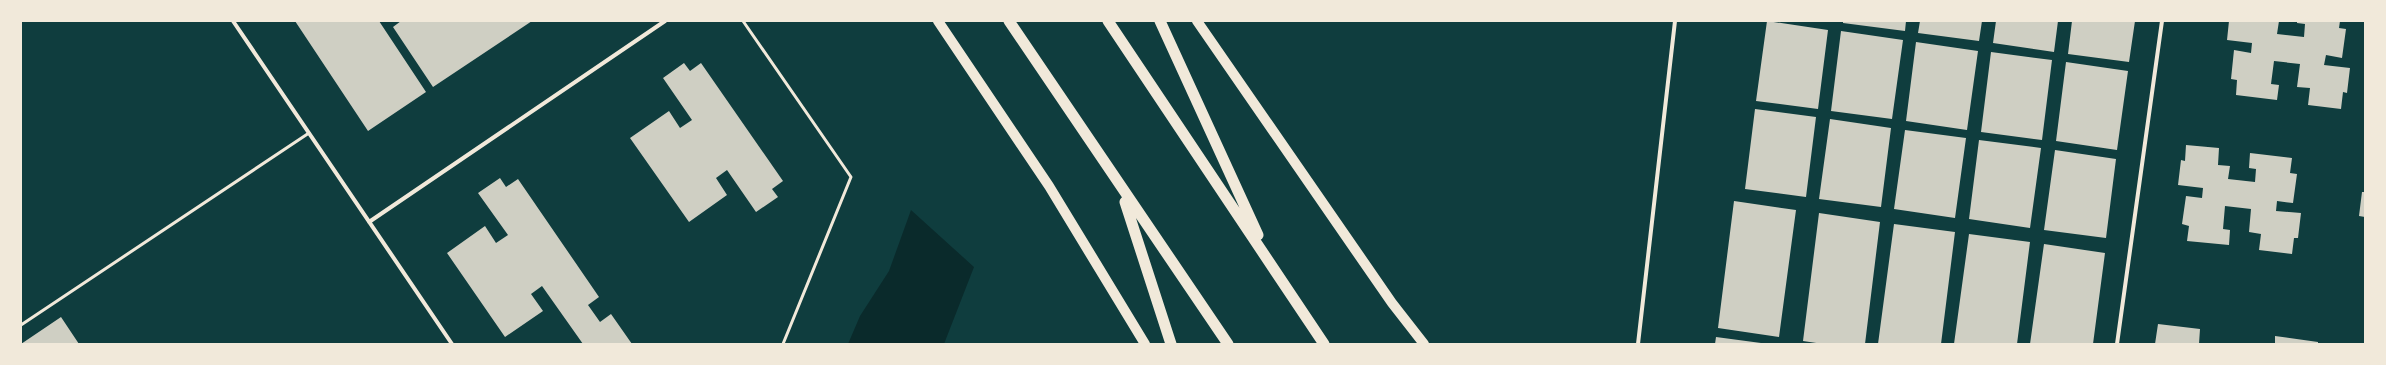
<svg xmlns="http://www.w3.org/2000/svg" width="2386" height="365" viewBox="0 0 2386 365" font-family="'Fira Sans',sans-serif">
<style>
.water{fill:#0a2a2b}
.building{fill:#cfcfc3}
.lines{fill:none;stroke-linecap:round;stroke-linejoin:round}
.service{stroke:#f1e9da;stroke-width:3}
.minor{stroke:#f1e9da;stroke-width:4}
.primary{stroke:#f1e9da;stroke-width:10}
.trunk{stroke:#f1e9da;stroke-width:11}
</style>
<rect width="100%" height="100%" fill="#0f3d3e"/>
<!-- water -->
<path class="water" d="M 911,210 L 974,267 L 944,344 L 848,344 L 860,316 L 889,271 Z"/>
<!-- building -->
<path class="building" d="M 295,21 L 379,21 L 426,92 L 368,131 Z
M 401,21 L 532,21 L 433,87 L 393,27 Z
M 1767,21 L 1828,30 L 1818,109 L 1756,101 Z
M 1843,21 L 1906,21 L 1905,31 L 1843,23 Z
M 1920,21 L 1982,21 L 1979,41 L 1918,33 Z
M 1996,21 L 2058,21 L 2054,52 L 1993,43 Z
M 2072,21 L 2135,21 L 2129,62 L 2068,54 Z
M 2229,21 L 2279,21 L 2277,34 L 2304,37 L 2305,24 L 2297,23 L 2297,21 L 2340,21 L 2339,28 L 2346,29 L 2342,58 L 2326,55 L 2324,65 L 2350,68 L 2347,93 L 2343,92 L 2341,109 L 2308,105 L 2310,88 L 2297,87 L 2300,64 L 2274,61 L 2271,84 L 2279,85 L 2277,100 L 2236,95 L 2237,80 L 2231,79 L 2234,50 L 2251,53 L 2252,43 L 2227,40 Z
M 1841,31 L 1903,40 L 1892,119 L 1831,111 Z
M 1916,42 L 1978,51 L 1967,130 L 1906,121 Z
M 1991,52 L 2052,60 L 2042,140 L 1981,132 Z
M 2066,62 L 2128,71 L 2117,150 L 2056,141 Z
M 684,63 L 690,71 L 701,63 L 783,181 L 772,189 L 778,197 L 756,212 L 727,170 L 716,178 L 727,195 L 689,222 L 630,138 L 669,111 L 680,128 L 692,120 L 663,78 Z
M 1755,109 L 1816,117 L 1806,197 L 1745,189 Z
M 1830,119 L 1891,128 L 1881,207 L 1819,199 Z
M 1905,130 L 1966,138 L 1955,218 L 1894,209 Z
M 1979,140 L 2041,148 L 2030,228 L 1969,219 Z
M 2186,145 L 2219,148 L 2218,165 L 2230,166 L 2228,179 L 2255,182 L 2256,169 L 2249,168 L 2250,153 L 2292,158 L 2290,173 L 2297,174 L 2293,203 L 2277,201 L 2276,211 L 2301,213 L 2298,238 L 2294,238 L 2292,254 L 2259,250 L 2261,234 L 2249,232 L 2251,209 L 2225,206 L 2223,229 L 2230,230 L 2229,245 L 2187,241 L 2189,226 L 2182,224 L 2186,196 L 2202,198 L 2203,188 L 2178,185 L 2181,160 L 2185,161 Z
M 2055,150 L 2116,159 L 2106,238 L 2044,230 Z
M 500,178 L 506,187 L 518,179 L 599,297 L 588,305 L 600,322 L 611,314 L 632,344 L 583,344 L 542,286 L 531,294 L 543,311 L 505,337 L 447,253 L 485,226 L 496,243 L 508,235 L 478,193 Z
M 2362,192 L 2365,192 L 2365,217 L 2359,216 Z
M 1734,201 L 1796,210 L 1779,337 L 1718,328 Z
M 1819,213 L 1880,222 L 1865,344 L 1823,344 L 1803,341 Z
M 1894,224 L 1955,232 L 1941,344 L 1878,344 Z
M 1969,234 L 2030,242 L 2017,344 L 1954,344 Z
M 2044,244 L 2105,253 L 2093,344 L 2030,344 Z
M 61,317 L 79,344 L 21,344 Z
M 2158,324 L 2200,329 L 2199,344 L 2155,344 Z
M 2275,336 L 2318,342 L 2318,344 L 2275,344 Z
M 1716,337 L 1761,343 L 1761,344 L 1715,344 Z"/>
<g class="lines">
<!-- service -->
<path class="service" d="M 743,21 L 851,177 L 783,344
M 21,325 L 309,133"/>
<!-- minor -->
<path class="minor" d="M 233,21 L 452,344
M 369,222 L 665,21
M 1638,344 L 1675,21
M 2117,344 L 2162,21"/>
<!-- primary -->
<path class="primary" d="M 938,21 L 1049,186 L 1145,344
M 1197,21 L 1392,303 L 1424,344"/>
<!-- trunk -->
<path class="trunk" d="M 1009,21 L 1228,344
M 1108,21 L 1324,344
M 1160,21 L 1258,235
M 1125,202 L 1171,344"/>
</g>
<!-- border -->
<rect width="2386" height="365" fill="none" stroke="#f1e9da" stroke-width="44"/>
</svg>
